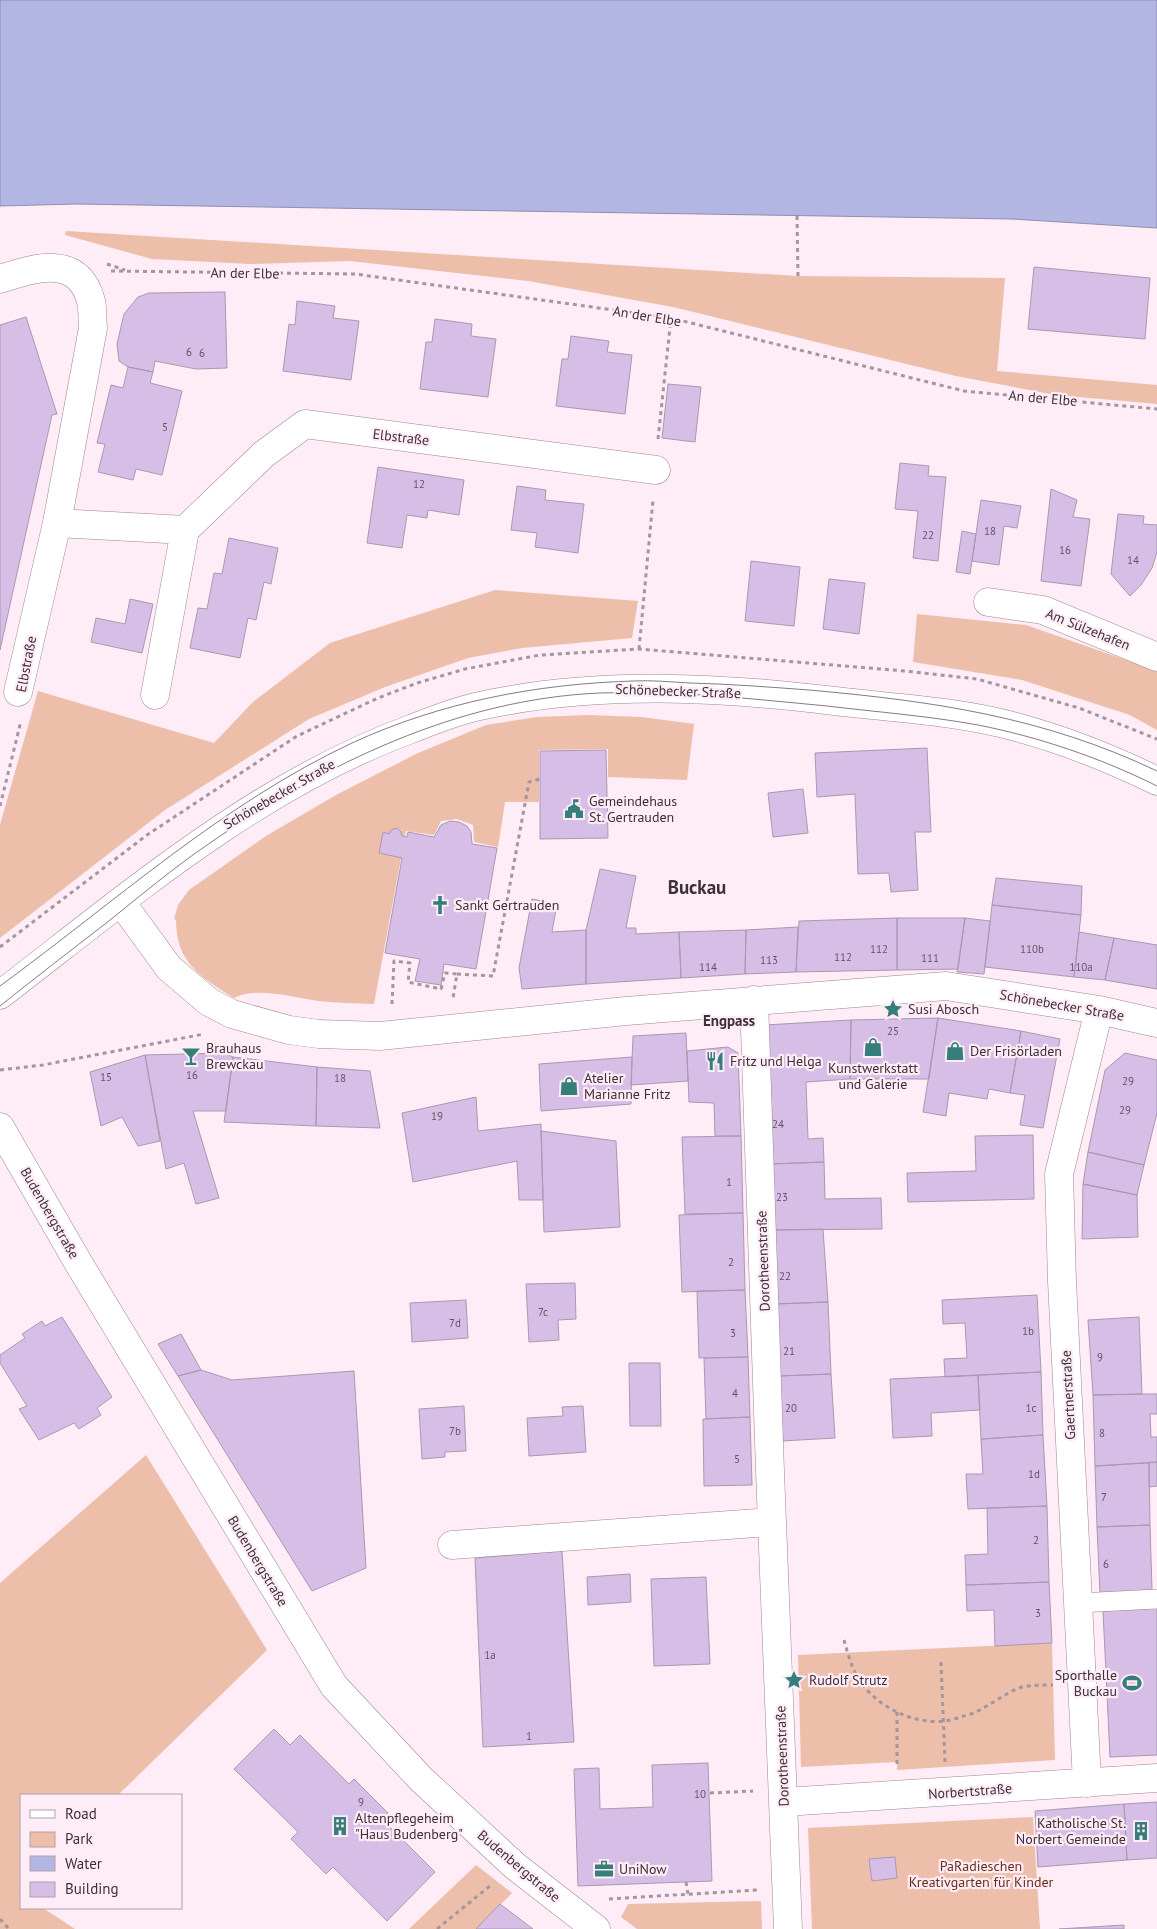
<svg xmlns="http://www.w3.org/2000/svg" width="1157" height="1929" viewBox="0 0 1157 1929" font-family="'PT Sans',sans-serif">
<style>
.green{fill:#edbeaa}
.water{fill:#b3b6e2;stroke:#8f8eaf}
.building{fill:#d7bee7;stroke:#a899b1}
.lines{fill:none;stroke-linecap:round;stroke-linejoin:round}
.service-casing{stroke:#9f8594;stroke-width:20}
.minor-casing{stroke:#9f8594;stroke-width:29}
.secondary-casing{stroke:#9f8594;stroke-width:29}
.path{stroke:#a5969e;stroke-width:3;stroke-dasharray:4 4;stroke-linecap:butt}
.service{stroke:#fff;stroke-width:19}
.minor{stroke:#fff;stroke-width:28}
.secondary{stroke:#fff;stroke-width:28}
.tram{stroke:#877980;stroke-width:1}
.labels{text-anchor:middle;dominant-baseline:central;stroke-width:4.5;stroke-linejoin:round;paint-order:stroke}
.number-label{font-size:11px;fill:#635463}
.street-label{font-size:14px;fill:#3c3137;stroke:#feecf6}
.poi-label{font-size:14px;fill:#3c3137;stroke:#feecf6;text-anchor:start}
.park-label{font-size:14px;fill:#6b3116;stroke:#feecf6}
.neighbourhood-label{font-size:15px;font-weight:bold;fill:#3c3137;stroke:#feecf6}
.district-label{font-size:19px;font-weight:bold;fill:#3c3137;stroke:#feecf6}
</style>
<rect width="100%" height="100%" fill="#feecf6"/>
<!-- green -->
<path class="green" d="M 66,231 L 798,276 L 1005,278 L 997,371 L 1157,385 L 1157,404 L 1056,395 L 956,376 L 673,307 L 528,281 L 350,261 L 250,264 L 152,259 L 65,235 Z
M 495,590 L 638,601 L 632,638 L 522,648 L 468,658 L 385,687 L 309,719 L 165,810 L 0,938 L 0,825 L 38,691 L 214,743 L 253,702 L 330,643 Z
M 917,614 L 1026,625 L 1157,671 L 1157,730 L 1130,715 L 1022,680 L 913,662 Z
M 589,715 L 642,717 L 694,724 L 687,780 L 608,777 L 608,749 L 539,750 L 539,802 L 505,802 L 498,847 L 474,842 L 473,825 L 457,819 L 441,821 L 434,835 L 406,831 L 374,1004 C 356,1003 337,1003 319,1001 C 294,998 257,986 234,998 C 201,977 176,963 176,920 L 174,919 L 178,905 L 189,890 L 266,836 L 336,795 L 418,753 L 486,725 L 537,717 Z
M 146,1455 L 267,1650 L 118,1795 L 21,1795 L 21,1889 L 19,1891 L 21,1893 L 21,1908 L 43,1908 L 75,1929 L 0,1929 L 0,1583 Z
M 1052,1643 L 1055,1760 L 897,1770 L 897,1762 L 801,1767 L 798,1655 Z
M 1033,1817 L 1040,1929 L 812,1929 L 808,1828 Z
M 476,1865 L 512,1893 L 476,1929 L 409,1929 Z
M 761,1901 L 762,1929 L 637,1929 L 621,1917 L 628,1904 Z"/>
<!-- water -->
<path class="water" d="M 0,0 L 1157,0 L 1157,228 L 1012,219 L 76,204 L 0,206 Z"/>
<!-- building -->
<path class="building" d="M 1034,267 L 1150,278 L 1145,339 L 1028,329 Z
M 225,292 L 227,368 L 196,369 L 155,361 L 153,372 L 128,367 L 119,361 L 117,344 L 124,314 L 138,297 L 149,293 Z
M 297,301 L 335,306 L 333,318 L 359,321 L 351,380 L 283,371 L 289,324 L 295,325 Z
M 26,317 L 57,414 L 52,415 L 0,650 L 0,325 Z
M 435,319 L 472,324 L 471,336 L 496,339 L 488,397 L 420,389 L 426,342 L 432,342 Z
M 571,336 L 609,341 L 607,352 L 632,355 L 625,414 L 556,406 L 562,359 L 568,359 Z
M 128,367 L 153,372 L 150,383 L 182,391 L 162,475 L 136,469 L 133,480 L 98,472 L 105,444 L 97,443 L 111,385 L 123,388 Z
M 668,384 L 701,387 L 695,442 L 662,438 Z
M 900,463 L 929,466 L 928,476 L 946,477 L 938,561 L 913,558 L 918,511 L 895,509 Z
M 378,467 L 464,480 L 459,515 L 428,510 L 427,518 L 407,515 L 402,548 L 367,543 Z
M 517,486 L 546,490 L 545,500 L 584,504 L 578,553 L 535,547 L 537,533 L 511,530 Z
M 1051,489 L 1077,500 L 1073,517 L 1090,519 L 1081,586 L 1041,581 Z
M 981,500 L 1021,506 L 1017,528 L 1004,526 L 999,565 L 972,561 Z
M 1118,514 L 1144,516 L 1143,524 L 1157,525 L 1157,552 L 1152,568 L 1141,585 L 1130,596 L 1111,574 Z
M 962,531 L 976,534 L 970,574 L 956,572 Z
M 229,538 L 278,548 L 271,584 L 264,582 L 256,620 L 248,618 L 240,658 L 190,648 L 198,608 L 207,609 L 214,573 L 222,574 Z
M 751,561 L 800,567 L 794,626 L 745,621 Z
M 829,579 L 865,583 L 859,634 L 823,629 Z
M 130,599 L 153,604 L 142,653 L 91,642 L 96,618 L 125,624 Z
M 927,748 L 931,832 L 915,832 L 918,890 L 891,892 L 889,873 L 858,874 L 855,794 L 817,797 L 815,753 Z
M 606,750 L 608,838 L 540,839 L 540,751 Z
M 803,789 L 808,833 L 773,837 L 768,793 Z
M 450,821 L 459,822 L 467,826 L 471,832 L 472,844 L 497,848 L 476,969 L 444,964 L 441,985 L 415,981 L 420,959 L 385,953 L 402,858 L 379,853 L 383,832 L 389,834 L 391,830 L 397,828 L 401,832 L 402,836 L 407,837 L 408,832 L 434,837 L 441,825 Z
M 600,869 L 636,876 L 626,928 L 636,928 L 636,934 L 679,932 L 681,978 L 586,984 L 586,930 Z
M 996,878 L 1082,886 L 1081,915 L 992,905 Z
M 532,899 L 557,904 L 552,932 L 586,930 L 586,984 L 522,989 L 519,968 Z
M 992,905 L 1081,915 L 1074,977 L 985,967 Z
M 897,918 L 897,970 L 796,972 L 799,921 Z
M 897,918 L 965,918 L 958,969 L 897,970 Z
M 965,918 L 990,921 L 984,974 L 957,972 Z
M 798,927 L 796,972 L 745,974 L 746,930 Z
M 746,930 L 745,974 L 681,978 L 679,932 Z
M 1079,932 L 1114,938 L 1105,980 L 1074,977 Z
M 1114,938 L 1157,945 L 1157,989 L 1105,980 Z
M 938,1018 L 929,1079 L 850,1079 L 851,1020 Z
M 938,1018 L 1021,1031 L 1010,1093 L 989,1089 L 987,1099 L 949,1093 L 946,1116 L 923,1112 Z
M 851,1020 L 850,1079 L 806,1082 L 808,1139 L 823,1138 L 824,1162 L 771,1164 L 765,1025 Z
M 1021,1031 L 1060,1039 L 1043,1128 L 1020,1125 L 1025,1095 L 1010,1093 Z
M 686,1033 L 688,1081 L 631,1085 L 633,1036 Z
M 728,1047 L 738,1053 L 741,1136 L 715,1136 L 714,1103 L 689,1102 L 687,1051 Z
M 225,1053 L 233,1057 L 226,1111 L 193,1111 L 219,1198 L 196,1204 L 184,1163 L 166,1169 L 145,1055 Z
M 1125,1053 L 1157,1060 L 1157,1113 L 1144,1165 L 1088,1152 L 1105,1070 Z
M 145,1055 L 160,1141 L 138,1146 L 122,1117 L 101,1126 L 90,1072 Z
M 233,1057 L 317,1067 L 316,1126 L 224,1122 Z
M 632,1057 L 631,1104 L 541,1111 L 539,1064 Z
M 317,1067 L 370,1071 L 380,1128 L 316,1126 Z
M 476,1097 L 478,1131 L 541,1124 L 543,1200 L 519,1200 L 517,1161 L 413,1182 L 402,1113 Z
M 541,1131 L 616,1141 L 620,1227 L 544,1232 Z
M 1033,1135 L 1034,1199 L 908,1202 L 907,1173 L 976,1171 L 975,1136 Z
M 741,1136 L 743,1213 L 685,1214 L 682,1137 Z
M 1088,1152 L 1144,1165 L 1137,1195 L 1083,1184 Z
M 824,1162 L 825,1199 L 881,1198 L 882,1229 L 774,1230 L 771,1164 Z
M 1083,1184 L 1137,1195 L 1138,1237 L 1082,1239 Z
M 743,1213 L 745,1290 L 682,1292 L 679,1215 Z
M 823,1229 L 828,1302 L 776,1304 L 774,1230 Z
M 575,1283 L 576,1319 L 558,1320 L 559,1340 L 529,1342 L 526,1284 Z
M 745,1290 L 748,1357 L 699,1358 L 697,1291 Z
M 1037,1295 L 1041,1372 L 945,1377 L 944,1359 L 967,1358 L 965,1323 L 943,1324 L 942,1300 Z
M 466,1300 L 468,1338 L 412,1342 L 410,1303 Z
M 828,1302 L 831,1374 L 780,1376 L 776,1304 Z
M 62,1317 L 112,1397 L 97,1408 L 101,1415 L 79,1429 L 74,1423 L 39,1440 L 19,1409 L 27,1406 L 0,1363 L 0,1355 L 25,1338 L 22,1334 L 42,1321 L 45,1326 Z
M 1139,1317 L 1142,1394 L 1093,1395 L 1088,1320 Z
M 181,1334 L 201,1370 L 178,1376 L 158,1344 Z
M 748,1357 L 750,1417 L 706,1419 L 704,1358 Z
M 629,1363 L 660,1363 L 661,1426 L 630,1426 Z
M 201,1370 L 232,1380 L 354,1371 L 366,1568 L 312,1591 L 178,1376 Z
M 1041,1372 L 1043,1435 L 981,1439 L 978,1375 Z
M 831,1374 L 835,1438 L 782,1441 L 780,1376 Z
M 978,1375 L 980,1410 L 931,1413 L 932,1436 L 893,1438 L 890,1379 Z
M 1142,1394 L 1157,1394 L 1157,1414 L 1150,1414 L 1151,1437 L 1157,1437 L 1157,1462 L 1095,1466 L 1093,1395 Z
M 464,1406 L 466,1451 L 445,1452 L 445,1457 L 422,1459 L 419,1409 Z
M 583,1406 L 586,1452 L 529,1456 L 527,1418 L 563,1416 L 562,1407 Z
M 750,1417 L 752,1485 L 704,1486 L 703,1419 Z
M 1043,1435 L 1047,1506 L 968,1509 L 966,1474 L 983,1474 L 981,1439 Z
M 1157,1462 L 1157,1486 L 1149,1487 L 1149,1463 Z
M 1149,1463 L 1150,1525 L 1097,1527 L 1095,1466 Z
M 1047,1506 L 1049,1582 L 966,1585 L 965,1555 L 988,1554 L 987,1508 Z
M 1150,1525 L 1152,1590 L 1100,1593 L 1097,1527 Z
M 562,1551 L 574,1742 L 483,1747 L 475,1558 Z
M 630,1574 L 631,1602 L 588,1605 L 587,1577 Z
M 706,1577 L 710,1664 L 654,1666 L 651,1579 Z
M 1049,1582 L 1052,1643 L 995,1646 L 994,1610 L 967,1611 L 966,1585 Z
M 1157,1608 L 1157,1755 L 1110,1757 L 1103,1611 Z
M 274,1729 L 290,1745 L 300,1735 L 349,1784 L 354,1779 L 388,1813 L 382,1819 L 435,1872 L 387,1921 L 333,1867 L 326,1874 L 291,1839 L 298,1832 L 234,1769 Z
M 708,1763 L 712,1881 L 578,1886 L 574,1769 L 599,1768 L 600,1809 L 653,1807 L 652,1765 Z
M 1157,1802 L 1157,1858 L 1127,1860 L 1124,1804 Z
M 1124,1804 L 1127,1860 L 1038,1867 L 1035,1811 Z
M 895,1857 L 897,1878 L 872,1881 L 869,1859 Z
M 500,1904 L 533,1929 L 476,1929 Z
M 1124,1925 L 1124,1929 L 1059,1929 Z"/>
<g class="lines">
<!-- service casing -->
<g class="service-casing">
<path id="service" d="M 1078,1603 L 1157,1599"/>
</g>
<!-- minor casing -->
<g class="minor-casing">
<path id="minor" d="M 0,279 C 34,268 78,253 91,301 C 93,309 92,319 93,328 L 57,523 L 18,692
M 57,523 L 185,530
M 988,602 L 1043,610 L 1157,657
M 155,695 L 185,530 L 264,454 L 305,424 L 656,470
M 121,902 L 169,968 L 209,1002 L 232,1014 L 289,1030 L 319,1034 L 380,1036 L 626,1011 L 946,986 L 1099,1010 L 1157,1023
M 754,1000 L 770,1471 L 788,1929
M 0,1127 L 79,1264 L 334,1686 L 421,1779 L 515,1866 L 596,1929
M 452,1545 L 772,1522
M 1087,1783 L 1062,1281 L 1059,1174 L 1099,1010
M 784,1802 L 1157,1778"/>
</g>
<!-- secondary casing -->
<g class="secondary-casing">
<path id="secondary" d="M 0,995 C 129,896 256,786 411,729 C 437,719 462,709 489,704 C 603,681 720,687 835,701 C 895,708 957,711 1016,727 C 1064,740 1112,759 1157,781"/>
</g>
<!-- path -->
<path class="path" d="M 797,216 L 798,276
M 107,264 L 125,270
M 111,271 L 355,274 L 671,318 L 964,391 L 1157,409
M 658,439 L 671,318
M 639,649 L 653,500
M 0,806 L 21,721
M 0,947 L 147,835 L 297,736 L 378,698 L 417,683 L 465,669 L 540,655 L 639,649 L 905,671 L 977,679 L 1079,708 L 1157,739
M 457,974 L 493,976 L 529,782 L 540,779
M 392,1004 L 394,961 L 410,963 L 408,982 L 441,989 L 445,973 L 457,974 L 453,998
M 0,1070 L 43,1065 L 204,1034
M 844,1640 C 848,1654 852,1670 861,1682 C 877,1707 915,1725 945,1721 C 953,1720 962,1716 971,1714 C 989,1707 1004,1693 1022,1687 C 1032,1685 1042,1685 1053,1685
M 941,1662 L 945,1762
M 897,1712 L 897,1764
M 710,1793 L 753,1791
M 686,1882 L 688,1894
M 609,1899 L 757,1890
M 0,1919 L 9,1929
M 437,1929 L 491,1885"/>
<!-- service -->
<use href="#service" class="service"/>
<!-- minor -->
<use href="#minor" class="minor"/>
<!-- secondary -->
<use href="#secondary" class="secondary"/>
<!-- tram -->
<path class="tram" d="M 0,986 C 115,902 222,804 352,743 C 441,702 536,684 633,681 C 652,680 671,682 690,683 C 730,684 769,687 809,690 C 933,701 1044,717 1157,771
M 0,1006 C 35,978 70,951 105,924 C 139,897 173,868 210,843 C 325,764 458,699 600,693 C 676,690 752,699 827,706 C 877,712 929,716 978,725 C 1039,737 1101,758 1157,786"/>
</g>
<!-- icons -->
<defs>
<g id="civic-bare" transform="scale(1.5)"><path d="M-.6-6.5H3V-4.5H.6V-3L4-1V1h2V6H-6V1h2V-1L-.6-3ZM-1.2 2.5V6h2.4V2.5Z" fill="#367e7a" stroke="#feecf6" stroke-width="2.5" paint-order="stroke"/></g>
<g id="church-bare" transform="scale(1.5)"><path d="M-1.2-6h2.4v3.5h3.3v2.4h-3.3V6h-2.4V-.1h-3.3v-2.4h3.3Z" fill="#367e7a" stroke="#feecf6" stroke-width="2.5" paint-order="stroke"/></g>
<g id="sight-bare" transform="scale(1.5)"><path d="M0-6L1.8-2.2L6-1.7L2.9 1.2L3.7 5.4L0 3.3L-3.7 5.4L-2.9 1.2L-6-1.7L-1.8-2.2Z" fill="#367e7a" stroke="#feecf6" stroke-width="2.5" paint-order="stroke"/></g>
<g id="shop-bare" transform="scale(1.5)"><path d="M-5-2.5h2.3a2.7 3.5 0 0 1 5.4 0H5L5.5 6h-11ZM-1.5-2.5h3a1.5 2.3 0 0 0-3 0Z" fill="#367e7a" stroke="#feecf6" stroke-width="2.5" paint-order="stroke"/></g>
<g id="bar-bare" transform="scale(1.5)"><path d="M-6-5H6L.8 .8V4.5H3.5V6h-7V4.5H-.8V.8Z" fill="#367e7a" stroke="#feecf6" stroke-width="2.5" paint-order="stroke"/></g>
<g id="restaurant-bare" transform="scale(1.5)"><path d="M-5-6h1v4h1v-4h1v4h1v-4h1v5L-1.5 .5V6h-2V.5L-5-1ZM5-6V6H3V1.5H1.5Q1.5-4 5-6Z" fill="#367e7a" stroke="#feecf6" stroke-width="2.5" paint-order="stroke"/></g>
<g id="stadium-bare" transform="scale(1.5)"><path d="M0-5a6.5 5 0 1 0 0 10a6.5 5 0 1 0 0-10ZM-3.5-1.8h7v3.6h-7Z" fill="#367e7a" stroke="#feecf6" stroke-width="2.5" paint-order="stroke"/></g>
<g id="building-bare" transform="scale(1.5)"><path d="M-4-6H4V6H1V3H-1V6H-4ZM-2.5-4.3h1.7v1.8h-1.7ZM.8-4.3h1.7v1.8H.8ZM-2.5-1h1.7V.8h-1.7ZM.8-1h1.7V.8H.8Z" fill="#367e7a" stroke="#feecf6" stroke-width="2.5" paint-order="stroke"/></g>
<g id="office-bare" transform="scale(1.5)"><path d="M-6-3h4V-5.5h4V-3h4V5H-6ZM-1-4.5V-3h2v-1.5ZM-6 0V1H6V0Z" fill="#367e7a" stroke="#feecf6" stroke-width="2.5" paint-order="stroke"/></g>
</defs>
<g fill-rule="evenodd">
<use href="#civic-bare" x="574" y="809"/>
<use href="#church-bare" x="440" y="905"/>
<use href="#sight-bare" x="893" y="1009"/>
<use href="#shop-bare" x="873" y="1047"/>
<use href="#shop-bare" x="955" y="1051"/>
<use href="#bar-bare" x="191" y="1056"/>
<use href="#restaurant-bare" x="715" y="1061"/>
<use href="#shop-bare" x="569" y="1086"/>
<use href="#sight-bare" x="794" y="1680"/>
<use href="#stadium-bare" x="1132" y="1683"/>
<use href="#building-bare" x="340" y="1826"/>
<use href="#building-bare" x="1141" y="1831"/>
<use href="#office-bare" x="604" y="1869"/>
</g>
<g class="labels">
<!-- number labels -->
<g class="number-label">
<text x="189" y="352">6</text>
<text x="202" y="353">6</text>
<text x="165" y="427">5</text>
<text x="419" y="484">12</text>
<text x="990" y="531">18</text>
<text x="928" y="535">22</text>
<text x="1065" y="550">16</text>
<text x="1133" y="560">14</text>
<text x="879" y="949">112</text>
<text x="1032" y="949">110b</text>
<text x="843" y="957">112</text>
<text x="930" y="958">111</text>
<text x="769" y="960">113</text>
<text x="708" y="967">114</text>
<text x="1081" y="967">110a</text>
<text x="893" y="1031">25</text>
<text x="192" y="1075">16</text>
<text x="106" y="1077">15</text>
<text x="340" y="1078">18</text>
<text x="1128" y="1081">29</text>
<text x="1125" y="1110">29</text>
<text x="437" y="1116">19</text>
<text x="778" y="1124">24</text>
<text x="729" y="1182">1</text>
<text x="782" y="1197">23</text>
<text x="731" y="1262">2</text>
<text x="785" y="1276">22</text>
<text x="543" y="1312">7c</text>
<text x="455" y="1323">7d</text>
<text x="1028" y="1331">1b</text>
<text x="733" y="1333">3</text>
<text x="789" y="1351">21</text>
<text x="1100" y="1357">9</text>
<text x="735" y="1393">4</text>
<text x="791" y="1408">20</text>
<text x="1031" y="1408">1c</text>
<text x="455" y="1431">7b</text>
<text x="1102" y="1433">8</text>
<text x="737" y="1459">5</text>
<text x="1034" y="1474">1d</text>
<text x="1104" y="1497">7</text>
<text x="1036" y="1540">2</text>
<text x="1106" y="1564">6</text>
<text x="1038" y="1613">3</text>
<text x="490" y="1655">1a</text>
<text x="529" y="1736">1</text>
<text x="700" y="1794">10</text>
<text x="361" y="1802">9</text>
</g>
<!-- street labels -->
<g class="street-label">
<text transform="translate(245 273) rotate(1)">An der Elbe</text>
<text transform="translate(647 316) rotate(9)">An der Elbe</text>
<text transform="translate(1043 398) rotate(5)">An der Elbe</text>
<text transform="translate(401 437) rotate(7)">Elbstraße</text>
<text transform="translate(1088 629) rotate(22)">Am Sülzehafen</text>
<text transform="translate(26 664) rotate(-79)">Elbstraße</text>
<text transform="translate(678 691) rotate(2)">Schönebecker Straße</text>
<text transform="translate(279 794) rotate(-30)">Schönebecker Straße</text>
<text transform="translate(1062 1005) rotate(10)">Schönebecker Straße</text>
<text transform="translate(50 1213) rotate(60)">Budenbergstraße</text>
<text transform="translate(763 1261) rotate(-92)">Dorotheenstraße</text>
<text transform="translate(1068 1395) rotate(-93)">Gaertnerstraße</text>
<text transform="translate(258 1561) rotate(59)">Budenbergstraße</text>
<text transform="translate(782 1756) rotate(-92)">Dorotheenstraße</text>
<text transform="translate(970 1791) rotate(-4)">Norbertstraße</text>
<text transform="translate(519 1866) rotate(40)">Budenbergstraße</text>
</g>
<!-- poi labels -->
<g class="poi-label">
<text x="589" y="801">Gemeindehaus<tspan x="589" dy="16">St. Gertrauden</tspan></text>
<text x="455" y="905">Sankt Gertrauden</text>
<text x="908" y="1009">Susi Abosch</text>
<text x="206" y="1048">Brauhaus<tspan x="206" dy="16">Brewckau</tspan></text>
<text x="970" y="1051">Der Frisörladen</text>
<text x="730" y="1061">Fritz und Helga</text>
<text x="873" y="1068" text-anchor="middle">Kunstwerkstatt<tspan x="873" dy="16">und Galerie</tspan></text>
<text x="584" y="1078">Atelier<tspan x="584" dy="16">Marianne Fritz</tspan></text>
<text x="1117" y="1675" text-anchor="end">Sporthalle<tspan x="1117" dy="16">Buckau</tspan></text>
<text x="809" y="1680">Rudolf Strutz</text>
<text x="355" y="1818">Altenpflegeheim<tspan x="355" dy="16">"Haus Budenberg"</tspan></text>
<text x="1126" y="1823" text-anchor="end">Katholische St.<tspan x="1126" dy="16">Norbert Gemeinde</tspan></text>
<text x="619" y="1869">UniNow</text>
</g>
<!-- park labels -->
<g class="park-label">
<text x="981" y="1866">PaRadieschen<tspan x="981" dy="16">Kreativgarten für Kinder</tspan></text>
</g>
<!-- neighbourhood labels -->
<g class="neighbourhood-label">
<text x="729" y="1020">Engpass</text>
</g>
<!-- district labels -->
<g class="district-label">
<text x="697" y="887">Buckau</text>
</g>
</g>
<!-- legend -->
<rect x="20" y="1794" width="162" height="115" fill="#feecf6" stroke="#b0a1aa"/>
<rect x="30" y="1810" width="25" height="8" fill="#ffffff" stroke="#b0a1aa"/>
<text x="65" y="1819" font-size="15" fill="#3c3137">Road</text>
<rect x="30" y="1832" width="25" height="15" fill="#edbeaa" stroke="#b0a1aa"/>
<text x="65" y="1844" font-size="15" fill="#3c3137">Park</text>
<rect x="30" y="1856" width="25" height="15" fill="#b3b6e2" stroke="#b0a1aa"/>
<text x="65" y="1869" font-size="15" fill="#3c3137">Water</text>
<rect x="30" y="1882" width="25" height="15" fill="#d7bee7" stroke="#b0a1aa"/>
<text x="65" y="1894" font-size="15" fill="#3c3137">Building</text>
</svg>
